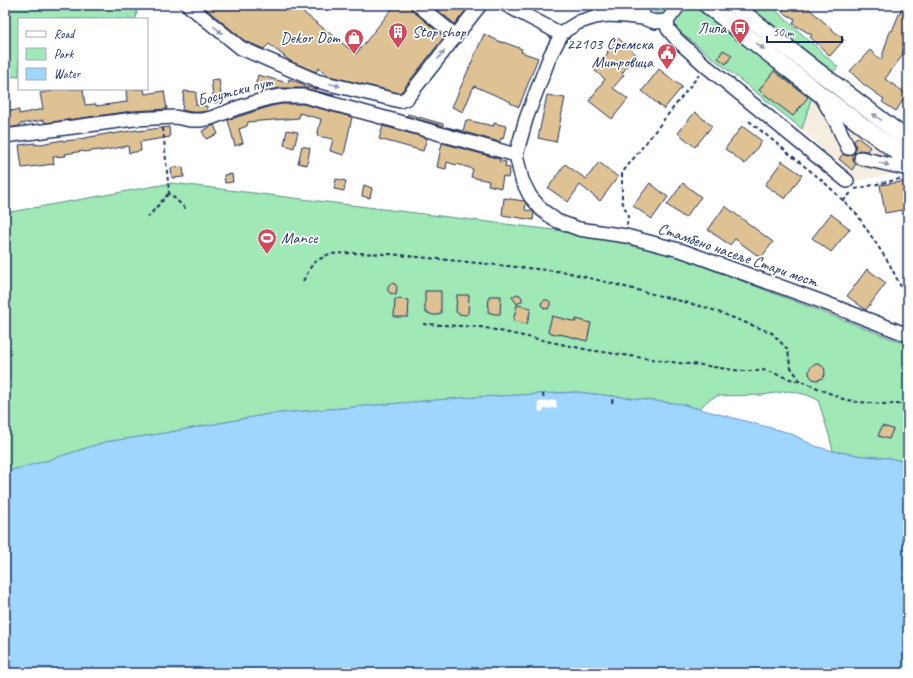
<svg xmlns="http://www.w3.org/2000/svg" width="913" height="678" viewBox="0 0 913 678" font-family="Caveat,sans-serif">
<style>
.built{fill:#f5eddf}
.green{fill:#a0e8b6;stroke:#5e8c8a}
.water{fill:#9fd6ff;stroke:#6a93bf}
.pier{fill:#fff}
.building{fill:#dfc293;stroke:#1b2f5e}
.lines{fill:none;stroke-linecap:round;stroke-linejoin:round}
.minor-casing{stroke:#1b2f5e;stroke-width:16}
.major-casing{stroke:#1b2f5e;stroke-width:19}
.path{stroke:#1b2f5e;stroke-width:2;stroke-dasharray:4 3;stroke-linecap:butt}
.minor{stroke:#fff;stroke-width:13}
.major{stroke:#fff;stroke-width:16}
.oneway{fill:#8d97ae}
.labels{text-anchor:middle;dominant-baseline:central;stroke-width:3.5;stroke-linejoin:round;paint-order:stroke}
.poi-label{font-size:16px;fill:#1b2f5e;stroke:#fff;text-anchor:end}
.street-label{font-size:16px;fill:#1b2f5e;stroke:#fff}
</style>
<rect width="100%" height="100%" fill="#fff"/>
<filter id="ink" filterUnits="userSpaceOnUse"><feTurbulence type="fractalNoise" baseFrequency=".025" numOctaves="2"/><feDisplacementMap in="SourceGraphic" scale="8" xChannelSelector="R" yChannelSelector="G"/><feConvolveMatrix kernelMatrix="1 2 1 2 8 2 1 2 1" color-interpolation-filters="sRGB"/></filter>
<g filter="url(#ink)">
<!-- built -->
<path class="built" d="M 813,93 L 908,168 L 905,172 L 854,181 L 802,129 Z"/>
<!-- green -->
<path class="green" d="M 5,5 L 138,5 L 136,19 L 19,19 L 19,76 L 5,78 Z
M 646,5 L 770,5 L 838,67 L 813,93 L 802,129 Z
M 172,183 L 570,232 L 667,252 L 908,345 L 908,462 L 889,458 L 863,456 L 833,451 L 829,435 L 818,400 L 807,395 L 795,392 L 788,391 L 763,395 L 717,396 L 707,401 L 700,409 L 681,404 L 577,392 L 461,398 L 270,414 L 159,434 L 105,442 L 49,460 L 5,472 L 5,213 Z"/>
<!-- water -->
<path class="water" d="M 577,392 L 681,404 L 790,433 L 815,446 L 833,451 L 863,456 L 889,458 L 908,462 L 908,673 L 5,673 L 5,472 L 49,460 L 105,442 L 159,434 L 270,414 L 461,398 Z"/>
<!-- pier -->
<path class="pier" d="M 556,400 L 557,408 L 544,409 L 544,411 L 539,412 L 538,402 Z"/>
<!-- building -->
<path class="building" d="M 201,5 L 294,5 L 356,54 L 395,5 L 410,5 L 411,8 L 413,11 L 444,37 L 401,92 L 399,93 L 329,76 L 319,68 L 316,72 L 290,61 L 269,44 L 264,49 L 245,41 Z
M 431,5 L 470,5 L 455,24 Z
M 785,5 L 805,5 L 844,40 L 830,56 L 810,37 L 812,35 L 793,24 L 795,19 L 782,12 Z
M 902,7 L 908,10 L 908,35 L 902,56 L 885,79 L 907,94 L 896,111 L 882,102 L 884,99 L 863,84 L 850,71 L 870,50 L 881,60 L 890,31 L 892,31 Z
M 484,34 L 503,43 L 503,42 L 522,49 L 521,52 L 538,58 L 519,107 L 510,103 L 511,102 L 474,86 L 463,112 L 452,107 Z
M 618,38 L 637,55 L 622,73 L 624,75 L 613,88 L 628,99 L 612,119 L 589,101 L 605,79 L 594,70 L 608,53 L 607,52 Z
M 723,50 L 732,55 L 726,64 L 718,58 Z
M 659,69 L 682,87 L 664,109 L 642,91 Z
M 774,71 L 808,97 L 793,116 L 759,90 Z
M 258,75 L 288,83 L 289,79 L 305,85 L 304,86 L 316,89 L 316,91 L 335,95 L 334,96 L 304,88 L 281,88 L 270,90 L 255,86 Z
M 219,79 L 222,102 L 214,103 L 211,80 Z
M 52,89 L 83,89 L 85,105 L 96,104 L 96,106 L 127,102 L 126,89 L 144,89 L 145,94 L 164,91 L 167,109 L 133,111 L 45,123 L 44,120 L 20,124 L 20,126 L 7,128 L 5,111 L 19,110 L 19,114 L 43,109 L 40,93 L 53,91 Z
M 184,91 L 196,92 L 196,105 L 207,106 L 207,111 L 200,112 L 191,112 L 182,110 Z
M 547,95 L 565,98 L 556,142 L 538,138 Z
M 282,104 L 303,104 L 352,117 L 344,155 L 330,151 L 333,139 L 317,136 L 321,119 L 299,113 L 299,118 L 248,122 L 247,126 L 239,129 L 243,143 L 235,146 L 228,120 L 271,106 Z
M 695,112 L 712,126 L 695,147 L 678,133 Z
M 408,114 L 443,124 L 443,126 L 406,116 L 407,116 Z
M 466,120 L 494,126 L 494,123 L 506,126 L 503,139 L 501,138 L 500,142 L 446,127 L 463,131 Z
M 214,125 L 218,134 L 206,139 L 202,131 Z
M 383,126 L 427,138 L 423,151 L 405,146 L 379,139 Z
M 742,126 L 762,141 L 745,164 L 725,149 Z
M 169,127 L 170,137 L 140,142 L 141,151 L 129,153 L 128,146 L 100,151 L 100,150 L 84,152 L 83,151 L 65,154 L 66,156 L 53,157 L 54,164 L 22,168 L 19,145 L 35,143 L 35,145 L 63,140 L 63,141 L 74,140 L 112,133 L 112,134 L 137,130 L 138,131 Z
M 287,130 L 298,132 L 294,148 L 284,145 Z
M 857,137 L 870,147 L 867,151 L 859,150 L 855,153 L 853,157 L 853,160 L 856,164 L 852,170 L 839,159 L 843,154 L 848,156 L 851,155 L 854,153 L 856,148 L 854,141 Z
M 442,143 L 500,159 L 499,161 L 506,162 L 505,167 L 510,168 L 508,178 L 503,176 L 501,188 L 488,185 L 489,181 L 471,177 L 473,169 L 457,164 L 456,165 L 447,162 L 446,169 L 437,167 Z
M 302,146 L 310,148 L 307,165 L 298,163 Z
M 782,161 L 802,175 L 785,199 L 765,185 Z
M 599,162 L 618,177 L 600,201 L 580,185 L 568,202 L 548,188 L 565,164 L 586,179 Z
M 183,167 L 184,177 L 172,178 L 171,168 Z
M 232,174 L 233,182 L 225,183 L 224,175 Z
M 336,179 L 346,181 L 344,191 L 334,189 Z
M 908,181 L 908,209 L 885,213 L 880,185 Z
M 650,183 L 668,197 L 652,219 L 633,206 Z
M 683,183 L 701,197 L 685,218 L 667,205 Z
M 364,185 L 372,188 L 370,198 L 362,196 Z
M 504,198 L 524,201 L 526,203 L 525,210 L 532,211 L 534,213 L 533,220 L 502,215 Z
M 725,206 L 773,242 L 761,258 L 735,239 L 730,245 L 708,230 Z
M 831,214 L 850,229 L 831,252 L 812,238 Z
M 867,269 L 886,283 L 866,310 L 847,296 Z
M 391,283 L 395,284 L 397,287 L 396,295 L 390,293 L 388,291 L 388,286 Z
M 425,291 L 441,291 L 441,313 L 437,315 L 433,315 L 425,312 Z
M 517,294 L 520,295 L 522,298 L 522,301 L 517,304 L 512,297 Z
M 457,295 L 469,295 L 468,313 L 466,315 L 459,314 L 456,312 Z
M 489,296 L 501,296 L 500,314 L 494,314 L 488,312 Z
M 395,299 L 409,300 L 408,317 L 394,317 Z
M 545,300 L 548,300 L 550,302 L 550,305 L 548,309 L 544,308 L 541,305 L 542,302 Z
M 517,305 L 531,308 L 527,324 L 513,321 Z
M 552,316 L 576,322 L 576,319 L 591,323 L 587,341 L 560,334 L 560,335 L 548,332 Z
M809 372a8 8 0 1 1 16 0a8 8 0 1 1-16 0Z
M 882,426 L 893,429 L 889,439 L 878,436 Z"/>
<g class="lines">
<!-- minor casing -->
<g class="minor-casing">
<path id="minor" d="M 188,5 L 241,48 L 317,81 L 400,101 L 407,98 L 480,5
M 418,5 L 456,36
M 506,5 L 550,28 L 561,35
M 642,5 L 643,18
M 679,5 L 667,21 L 655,22 L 643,18 L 625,16 L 608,15 L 595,17 L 579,22 L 566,30 L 561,35 L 550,56 L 526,119 L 516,155 L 522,180 L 530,196 L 542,210 L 557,221 L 579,229 L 626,236 L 683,251 L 820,301 L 908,335
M 667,21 L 668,29 L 677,40 L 706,66 L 847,181
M 821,96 L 836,122 L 848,148
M 5,136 L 134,119 L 175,117 L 190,120 L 201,120 L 211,118 L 237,108 L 269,98 L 281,96 L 304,96 L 396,121 L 444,135 L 516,155
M 861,158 L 908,169"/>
</g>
<!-- major casing -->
<g class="major-casing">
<path id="major" d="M 707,5 L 819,93 L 908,160
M 733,5 L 816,70 L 908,140"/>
</g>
<!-- path -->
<path class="path" d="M 326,10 L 330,5
M 749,121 L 824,182 L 856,213 L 889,263 L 908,301
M 163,128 L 169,193 L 187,210
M 855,189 L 900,179
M 843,201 L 852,192
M 147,218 L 169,193
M 627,225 L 628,216 L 622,201 L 622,173 L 699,75
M 303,281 L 313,263 L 329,254 L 351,253 L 389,254 L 566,272 L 708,308 L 772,333 L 788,350 L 790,366 L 801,382
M 423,324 L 481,327 L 589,350 L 679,363 L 701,365 L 727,369 L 743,371 L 757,371 L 765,370 L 790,379 L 806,383 L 843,399 L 857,402 L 884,404 L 908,404
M 543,394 L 544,401
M 612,403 L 613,396"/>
<!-- minor -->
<use href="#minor" class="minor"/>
<!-- major -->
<use href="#major" class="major"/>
</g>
<!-- one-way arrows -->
<defs><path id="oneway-solid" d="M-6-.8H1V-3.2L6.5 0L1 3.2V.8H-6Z"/></defs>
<g class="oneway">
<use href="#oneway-solid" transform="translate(218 30) rotate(39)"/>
<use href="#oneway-solid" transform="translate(760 46) rotate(38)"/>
<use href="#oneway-solid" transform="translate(441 55) rotate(-52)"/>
<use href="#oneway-solid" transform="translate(335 85) rotate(14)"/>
<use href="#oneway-solid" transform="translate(877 117) rotate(-143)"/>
<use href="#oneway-solid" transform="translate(884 164) rotate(13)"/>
</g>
</g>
<!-- icons -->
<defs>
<g id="bus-pin" transform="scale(1)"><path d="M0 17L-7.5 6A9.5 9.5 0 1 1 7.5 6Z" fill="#d1495b" stroke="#fff"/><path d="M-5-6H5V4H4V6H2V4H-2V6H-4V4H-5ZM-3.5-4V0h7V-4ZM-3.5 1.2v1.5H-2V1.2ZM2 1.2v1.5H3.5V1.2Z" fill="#fff"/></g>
<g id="building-pin" transform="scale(1)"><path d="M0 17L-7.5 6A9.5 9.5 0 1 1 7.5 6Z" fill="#d1495b" stroke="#fff"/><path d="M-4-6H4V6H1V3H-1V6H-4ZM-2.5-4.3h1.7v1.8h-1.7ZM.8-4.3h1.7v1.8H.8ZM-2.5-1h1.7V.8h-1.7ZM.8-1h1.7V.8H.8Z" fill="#fff"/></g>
<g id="shop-pin" transform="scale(1)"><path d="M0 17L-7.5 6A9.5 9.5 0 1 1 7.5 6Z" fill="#d1495b" stroke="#fff"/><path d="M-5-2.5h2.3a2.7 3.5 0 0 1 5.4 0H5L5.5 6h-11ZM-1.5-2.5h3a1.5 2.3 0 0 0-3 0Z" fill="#fff"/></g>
<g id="civic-pin" transform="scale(1)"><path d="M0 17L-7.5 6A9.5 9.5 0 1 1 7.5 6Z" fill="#d1495b" stroke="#fff"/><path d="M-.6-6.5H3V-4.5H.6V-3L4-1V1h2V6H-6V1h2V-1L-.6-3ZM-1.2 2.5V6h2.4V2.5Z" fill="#fff"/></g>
<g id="stadium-pin" transform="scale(1)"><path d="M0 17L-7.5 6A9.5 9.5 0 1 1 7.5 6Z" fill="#d1495b" stroke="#fff"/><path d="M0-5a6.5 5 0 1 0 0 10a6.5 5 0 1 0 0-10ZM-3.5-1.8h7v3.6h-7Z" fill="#fff"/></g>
</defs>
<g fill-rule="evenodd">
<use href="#bus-pin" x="740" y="28"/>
<use href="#building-pin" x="398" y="32"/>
<use href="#shop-pin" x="354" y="38"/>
<use href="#civic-pin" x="667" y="53"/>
<use href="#stadium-pin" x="267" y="238"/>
</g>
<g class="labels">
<!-- poi labels -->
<g class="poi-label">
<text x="726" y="28">Липа</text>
<text x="412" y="32" text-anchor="start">Stop shop</text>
<text x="340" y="38">Dekor Dom</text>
<text x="653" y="44">22103 Сремска<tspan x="653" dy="18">Митровица</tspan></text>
<text x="281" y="238" text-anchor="start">Mance</text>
</g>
<!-- street labels -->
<g class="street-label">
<text transform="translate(235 91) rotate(-15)">Босутски пут</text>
<text transform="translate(738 255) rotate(19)">Стамбено насеље Стари мост</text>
</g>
</g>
<!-- margin -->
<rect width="913" height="678" fill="none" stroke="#fff" stroke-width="20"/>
<rect x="10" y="10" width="893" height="658" fill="none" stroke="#1b2f5e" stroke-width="1.5" filter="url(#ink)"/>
<!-- legend -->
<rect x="18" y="18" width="130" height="72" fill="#ffffff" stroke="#a4acbf"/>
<rect x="26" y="31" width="20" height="6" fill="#ffffff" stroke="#a4acbf"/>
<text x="54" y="38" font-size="12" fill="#1b2f5e">Road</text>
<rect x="26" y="48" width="20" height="12" fill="#a0e8b6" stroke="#a4acbf"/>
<text x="54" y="58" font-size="12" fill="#1b2f5e">Park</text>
<rect x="26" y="68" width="20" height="12" fill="#9fd6ff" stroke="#a4acbf"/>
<text x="54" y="78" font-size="12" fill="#1b2f5e">Water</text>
<!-- scale -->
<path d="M767 36v6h75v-6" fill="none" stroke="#1b2f5e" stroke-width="2"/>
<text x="773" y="36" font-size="12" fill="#1b2f5e" stroke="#ffffff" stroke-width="3" paint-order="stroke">50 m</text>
</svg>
